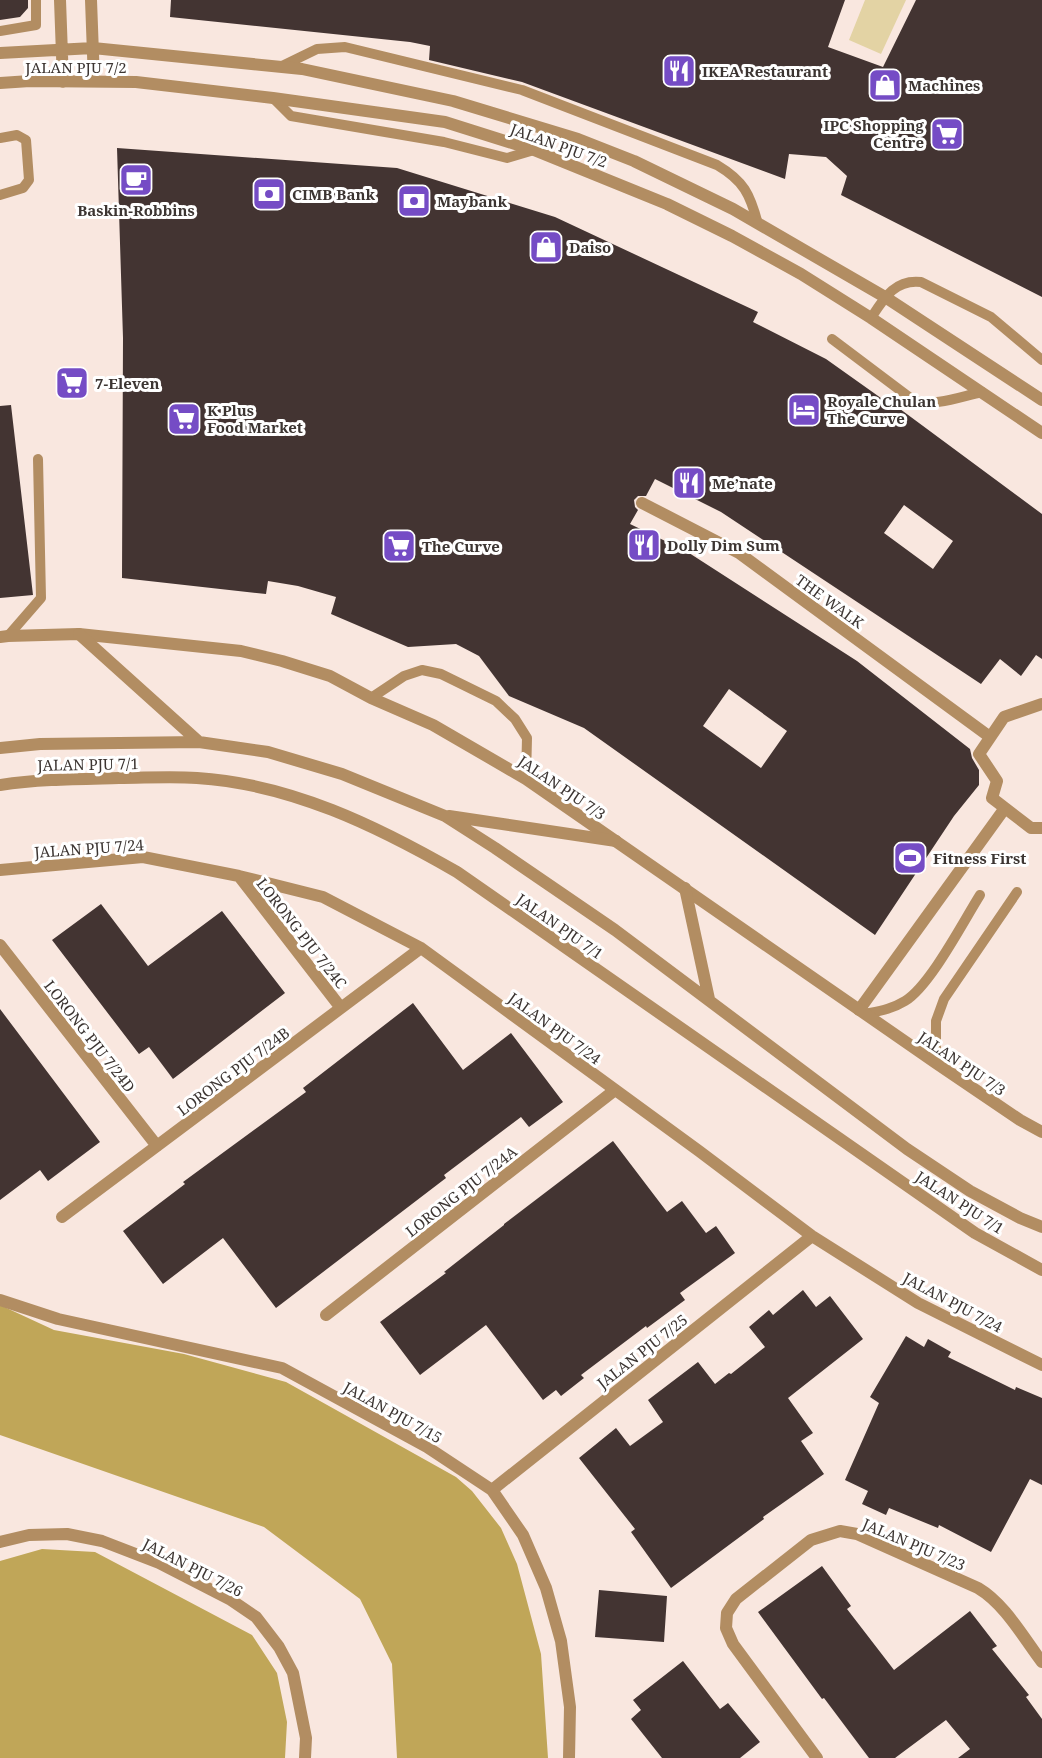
<svg xmlns="http://www.w3.org/2000/svg" width="1042" height="1758" viewBox="0 0 1042 1758" font-family="'Noto Serif',serif">
<style>
.green{fill:#e3d3a4}
.forest{fill:#c0a658}
.building{fill:#433432;fill-rule:evenodd}
.lines{fill:none;stroke-linecap:round;stroke-linejoin:round}
.service{stroke:#b28d62;stroke-width:10}
.pedestrian{stroke:#b28d62;stroke-width:12}
.minor{stroke:#b28d62;stroke-width:12}
.tertiary{stroke:#b28d62;stroke-width:12}
.labels{text-anchor:middle;dominant-baseline:central;stroke-width:6;stroke-linejoin:round;paint-order:stroke}
.street-label{font-size:15px;fill:#3c3532;stroke:#fff}
.poi-label{font-size:15px;font-weight:bold;fill:#3c3532;stroke:#fff;text-anchor:start}
</style>
<rect width="100%" height="100%" fill="#f9e7df"/>
<!-- green -->
<path class="green" d="M 865,0 L 906,0 L 881,54 L 849,40 Z"/>
<!-- forest -->
<path class="forest" d="M 0,1305 L 54,1330 L 184,1354 L 286,1382 L 456,1477 L 472,1491 L 501,1528 L 517,1564 L 541,1654 L 548,1758 L 397,1758 L 392,1664 L 360,1599 L 264,1527 L 0,1435 Z
M 42,1549 L 95,1552 L 252,1635 L 277,1673 L 287,1722 L 285,1758 L 0,1758 L 0,1561 Z"/>
<!-- building -->
<path class="building" d="M 0,0 L 28,0 L 28,8 L 20,17 L 0,20 Z
M 171,0 L 845,0 L 828,47 L 883,67 L 916,0 L 1042,0 L 1042,297 L 841,195 L 847,176 L 826,157 L 789,154 L 785,179 L 522,82 L 429,60 L 430,46 L 410,42 L 170,17 Z
M 117,148 L 397,168 L 555,217 L 758,312 L 753,322 L 826,359 L 895,408 L 896,406 L 1042,514 L 1042,659 L 1036,655 L 1021,676 L 1000,659 L 981,684 L 721,512 L 655,479 L 646,496 L 638,496 L 634,500 L 635,507 L 638,510 L 630,524 L 686,551 L 857,661 L 970,749 L 972,758 L 979,770 L 979,785 L 954,816 L 875,935 L 584,728 L 509,696 L 479,656 L 456,644 L 408,647 L 331,614 L 336,597 L 298,586 L 268,581 L 266,594 L 122,578 L 123,338 ZM 904,505 L 953,541 L 933,569 L 884,533 ZM 729,689 L 787,731 L 761,768 L 703,726 Z
M 11,405 L 33,595 L 0,598 L 0,406 Z
M 101,904 L 148,966 L 222,911 L 285,993 L 173,1079 L 149,1047 L 139,1054 L 52,940 Z
M 413,1003 L 463,1070 L 511,1033 L 563,1102 L 529,1127 L 521,1117 L 444,1175 L 446,1178 L 276,1308 L 223,1238 L 163,1284 L 123,1231 L 185,1184 L 183,1182 L 306,1092 L 303,1088 Z
M 0,1009 L 100,1142 L 48,1181 L 40,1170 L 0,1200 Z
M 613,1141 L 667,1212 L 682,1201 L 706,1233 L 716,1226 L 735,1253 L 680,1293 L 685,1300 L 647,1328 L 646,1326 L 581,1375 L 584,1378 L 561,1396 L 556,1390 L 543,1400 L 486,1325 L 420,1375 L 380,1322 L 446,1273 L 444,1272 L 504,1225 L 504,1224 Z
M 803,1290 L 816,1307 L 830,1296 L 863,1339 L 788,1398 L 813,1433 L 801,1441 L 824,1474 L 763,1517 L 764,1519 L 671,1588 L 631,1532 L 635,1529 L 579,1458 L 616,1428 L 630,1446 L 663,1422 L 648,1400 L 698,1362 L 715,1384 L 729,1373 L 731,1374 L 765,1347 L 749,1327 L 769,1310 L 773,1315 Z
M 906,1336 L 924,1347 L 928,1339 L 951,1352 L 948,1357 L 1015,1390 L 1016,1387 L 1042,1398 L 1042,1485 L 1030,1479 L 991,1552 L 939,1525 L 938,1528 L 889,1508 L 886,1515 L 862,1504 L 868,1491 L 845,1480 L 879,1403 L 870,1397 Z
M 822,1566 L 851,1606 L 847,1609 L 894,1670 L 970,1611 L 997,1646 L 992,1649 L 1029,1695 L 1026,1697 L 1042,1719 L 1042,1758 L 958,1758 L 970,1749 L 946,1720 L 895,1758 L 869,1758 L 824,1698 L 822,1699 L 758,1612 Z
M 599,1590 L 667,1596 L 664,1642 L 595,1637 Z
M 683,1661 L 720,1709 L 728,1703 L 760,1742 L 740,1758 L 662,1758 L 631,1719 L 641,1710 L 633,1700 Z"/>
<g class="lines">
<!-- service -->
<path class="service" d="M 0,31 L 36,25 L 36,0
M 280,67 L 317,49 L 345,47 L 522,90 L 717,165 C 744,181 750,194 758,224
M 273,98 L 291,116 L 444,142 L 507,158 L 534,150
M 0,138 L 17,135 L 26,140 L 29,180 L 23,188 L 0,195
M 871,318 C 884,298 895,279 921,282 L 991,317 L 1042,360
M 832,339 L 913,400 C 935,407 959,397 982,392
M 8,636 L 41,598 L 38,459
M 371,698 L 404,676 L 422,670 L 441,674 L 496,701 L 515,719 L 527,738 L 526,779
M 865,1014 C 879,1011 892,1009 905,1001 C 930,986 963,922 980,895
M 936,1063 L 936,1021 L 944,999 L 1017,892"/>
<!-- pedestrian -->
<path class="pedestrian" d="M 642,503 L 739,553 L 990,737
M 1042,704 L 1004,717 L 979,754 L 997,781 L 992,798 L 1031,828 L 1042,828
M 859,1010 L 1005,808"/>
<!-- minor -->
<path class="minor" d="M 0,637 L 8,636 L 79,634 L 241,651 L 282,661 L 330,676 L 371,698 L 433,725 L 526,779 L 936,1063 L 1020,1120 L 1042,1132
M 0,870 L 143,857 L 239,876 L 323,897 L 421,948 L 699,1151 L 812,1236 L 918,1303 L 1042,1365
M 239,876 L 341,1008
M 0,945 L 157,1146
M 62,1217 L 421,948
M 326,1315 L 615,1090
M 492,1490 L 812,1236
M 0,1542 L 29,1535 L 67,1534 L 102,1541 L 159,1563 L 231,1600 L 256,1617 L 279,1647 L 293,1673 L 306,1738 L 305,1758
M 817,1758 L 733,1644 L 726,1628 L 727,1613 L 736,1599 L 811,1540 L 840,1531 L 857,1534 L 978,1588 C 1005,1604 1023,1637 1042,1662"/>
<!-- tertiary -->
<path class="tertiary" d="M 60,0 L 63,82
M 91,0 L 94,81
M 0,53 L 93,48 L 302,69 L 453,101 L 578,139 L 634,161 L 733,209 L 885,297 L 1042,400
M 0,83 L 30,81 L 136,82 L 273,98 L 445,122 L 534,150 L 667,204 L 732,236 L 801,274 L 871,318 L 1042,433
M 79,634 L 199,742
M 0,748 L 40,744 L 199,742 L 268,752 L 342,774 L 445,816 L 495,848 L 615,930 L 907,1149 L 970,1191 L 1020,1218 L 1042,1227
M 0,785 C 40,779 79,779 119,778 C 144,778 171,776 197,778 C 291,784 377,826 457,872 L 975,1233 L 1042,1270
M 449,816 L 616,841
M 685,888 L 709,999
M 0,1300 L 58,1319 L 282,1368 L 427,1447 L 492,1490 L 523,1535 L 546,1588 L 561,1641 L 570,1707 L 569,1758"/>
</g>
<!-- icons -->
<defs>
<g id="restaurant-square" transform="scale(1.725)"><rect x="-9" y="-9" width="18" height="18" rx="4" fill="#754cc5" stroke="#fff"/><path d="M-5-6h1v4h1v-4h1v4h1v-4h1v5L-1.5 .5V6h-2V.5L-5-1ZM5-6V6H3V1.5H1.5Q1.5-4 5-6Z" fill="#fff"/></g>
<g id="shop-square" transform="scale(1.725)"><rect x="-9" y="-9" width="18" height="18" rx="4" fill="#754cc5" stroke="#fff"/><path d="M-5-2.5h2.3a2.7 3.5 0 0 1 5.4 0H5L5.5 6h-11ZM-1.5-2.5h3a1.5 2.3 0 0 0-3 0Z" fill="#fff"/></g>
<g id="supermarket-square" transform="scale(1.725)"><rect x="-9" y="-9" width="18" height="18" rx="4" fill="#754cc5" stroke="#fff"/><path d="M-6-5.5h2.5l.6 2H6L4.5 2H-2.5L-4.4-4H-6ZM-1.5 3.2a1.3 1.3 0 1 0 .1 0ZM3 3.2a1.3 1.3 0 1 0 .1 0Z" fill="#fff"/></g>
<g id="cafe-square" transform="scale(1.725)"><rect x="-9" y="-9" width="18" height="18" rx="4" fill="#754cc5" stroke="#fff"/><path d="M-5.5-4.5H6V0H3Q3 3.5 0 3.5H-2.5Q-5.5 3.5-5.5 0ZM3-3.2v2h1.7v-2ZM-6 4.5H4V6H-6Z" fill="#fff"/></g>
<g id="bank-square" transform="scale(1.725)"><rect x="-9" y="-9" width="18" height="18" rx="4" fill="#754cc5" stroke="#fff"/><path d="M-6-4H6V4H-6ZM0-2.3a2.3 2.3 0 1 0 0 4.6a2.3 2.3 0 1 0 0-4.6Z" fill="#fff"/></g>
<g id="hotel-square" transform="scale(1.725)"><rect x="-9" y="-9" width="18" height="18" rx="4" fill="#754cc5" stroke="#fff"/><path d="M-6-4.5h1.5V1H6V5H4.5V3h-9V5H-6ZM-4 0a1.8 1.8 0 1 1 3.6 0ZM.5 0V-2.5h3Q6-2.5 6 0Z" fill="#fff"/></g>
<g id="stadium-square" transform="scale(1.725)"><rect x="-9" y="-9" width="18" height="18" rx="4" fill="#754cc5" stroke="#fff"/><path d="M0-5a6.5 5 0 1 0 0 10a6.5 5 0 1 0 0-10ZM-3.5-1.8h7v3.6h-7Z" fill="#fff"/></g>
</defs>
<g fill-rule="evenodd">
<use href="#restaurant-square" x="679" y="71"/>
<use href="#shop-square" x="885" y="85"/>
<use href="#supermarket-square" x="947" y="134"/>
<use href="#cafe-square" x="136" y="180"/>
<use href="#bank-square" x="269" y="194"/>
<use href="#bank-square" x="414" y="201"/>
<use href="#shop-square" x="546" y="247"/>
<use href="#supermarket-square" x="72" y="383"/>
<use href="#hotel-square" x="804" y="410"/>
<use href="#supermarket-square" x="184" y="419"/>
<use href="#restaurant-square" x="689" y="483"/>
<use href="#restaurant-square" x="644" y="545"/>
<use href="#supermarket-square" x="399" y="546"/>
<use href="#stadium-square" x="910" y="858"/>
</g>
<g class="labels">
<!-- street labels -->
<g class="street-label">
<text x="76" y="67">JALAN PJU 7/2</text>
<text transform="translate(559 145) rotate(20)">JALAN PJU 7/2</text>
<text transform="translate(830 601) rotate(36)">THE WALK</text>
<text transform="translate(88 764) rotate(-1)">JALAN PJU 7/1</text>
<text transform="translate(562 787) rotate(34)">JALAN PJU 7/3</text>
<text transform="translate(89 848) rotate(-4)">JALAN PJU 7/24</text>
<text transform="translate(560 926) rotate(35)">JALAN PJU 7/1</text>
<text transform="translate(302 933) rotate(52)">LORONG PJU 7/24C</text>
<text transform="translate(555 1028) rotate(36)">JALAN PJU 7/24</text>
<text transform="translate(90 1036) rotate(52)">LORONG PJU 7/24D</text>
<text transform="translate(962 1063) rotate(34)">JALAN PJU 7/3</text>
<text transform="translate(233 1071) rotate(-37)">LORONG PJU 7/24B</text>
<text transform="translate(461 1191) rotate(-38)">LORONG PJU 7/24A</text>
<text transform="translate(960 1202) rotate(33)">JALAN PJU 7/1</text>
<text transform="translate(953 1302) rotate(28)">JALAN PJU 7/24</text>
<text transform="translate(642 1351) rotate(-38)">JALAN PJU 7/25</text>
<text transform="translate(393 1412) rotate(29)">JALAN PJU 7/15</text>
<text transform="translate(914 1544) rotate(23)">JALAN PJU 7/23</text>
<text transform="translate(193 1567) rotate(27)">JALAN PJU 7/26</text>
</g>
<!-- poi labels -->
<g class="poi-label">
<text x="702" y="71">IKEA Restaurant</text>
<text x="908" y="85">Machines</text>
<text x="924" y="125" text-anchor="end">IPC Shopping<tspan x="924" dy="17">Centre</tspan></text>
<text x="292" y="194">CIMB Bank</text>
<text x="437" y="201">Maybank</text>
<text x="136" y="210" text-anchor="middle">Baskin-Robbins</text>
<text x="569" y="247">Daiso</text>
<text x="95" y="383">7-Eleven</text>
<text x="827" y="401">Royale Chulan<tspan x="827" dy="17">The Curve</tspan></text>
<text x="207" y="410">K Plus<tspan x="207" dy="17">Food Market</tspan></text>
<text x="712" y="483">Me’nate</text>
<text x="667" y="545">Dolly Dim Sum</text>
<text x="422" y="546">The Curve</text>
<text x="933" y="858">Fitness First</text>
</g>
</g>
</svg>
